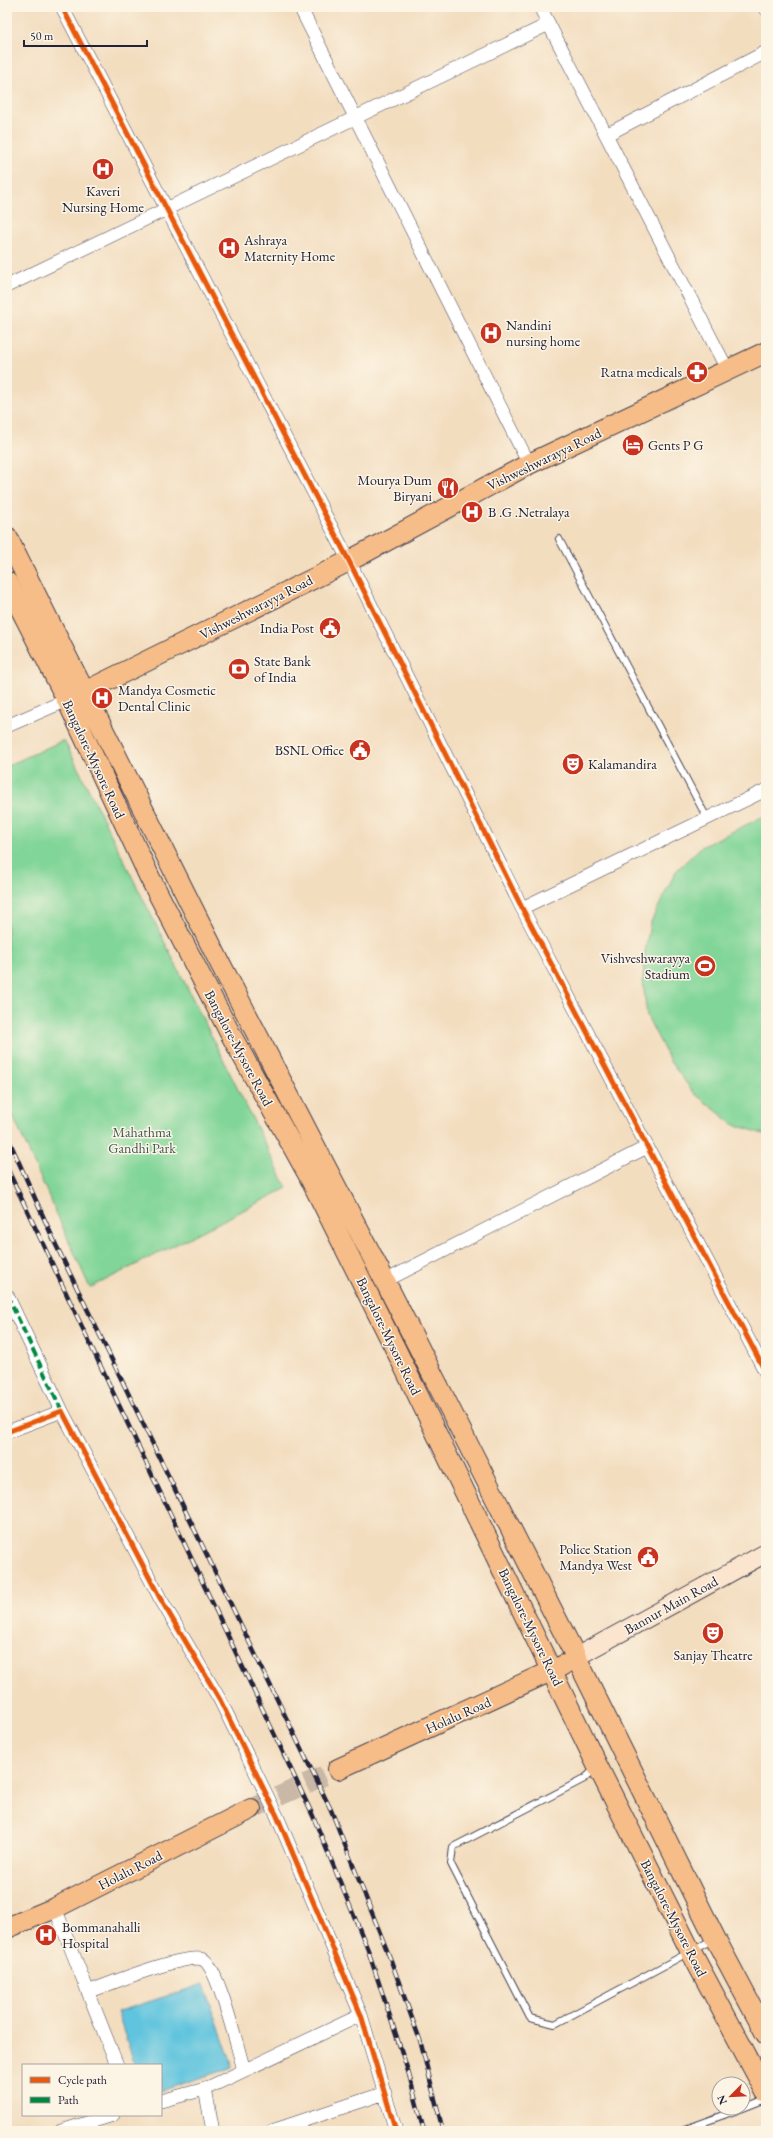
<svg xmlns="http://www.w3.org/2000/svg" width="773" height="2138" viewBox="0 0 773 2138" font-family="'EB Garamond',serif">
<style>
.green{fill:#81d598;stroke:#527c6a}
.water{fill:#60c4de;stroke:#41738c}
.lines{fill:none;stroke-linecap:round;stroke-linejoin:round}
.primary-tunnel{stroke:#c9b8a5;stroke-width:20;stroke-dasharray:20 10;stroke-linecap:butt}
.lane-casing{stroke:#413e4f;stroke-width:8}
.street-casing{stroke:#413e4f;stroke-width:14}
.secondary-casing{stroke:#413e4f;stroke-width:20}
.primary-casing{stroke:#413e4f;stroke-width:22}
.lane{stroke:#fff;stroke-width:6}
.street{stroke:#fff;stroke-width:13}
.secondary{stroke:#fce5cf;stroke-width:18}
.primary{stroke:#f7bd88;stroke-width:20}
.rail-casing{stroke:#22223b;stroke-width:4.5}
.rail{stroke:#fcf5e5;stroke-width:3;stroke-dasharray:9;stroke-linecap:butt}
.quiet{stroke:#00873e;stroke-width:4;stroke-dasharray:8 4;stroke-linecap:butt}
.cycleway-casing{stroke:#fcf5e5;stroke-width:8}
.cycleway{stroke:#e8590c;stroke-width:5}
.labels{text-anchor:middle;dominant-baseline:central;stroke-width:3;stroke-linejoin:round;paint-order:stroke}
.poi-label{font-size:14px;fill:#22223b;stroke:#fcf5e5;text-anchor:start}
.street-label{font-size:14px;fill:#22223b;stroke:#fcf5e5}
.park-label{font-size:14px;fill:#3e5857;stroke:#fcf5e5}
</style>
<rect width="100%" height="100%" fill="#fcf5e5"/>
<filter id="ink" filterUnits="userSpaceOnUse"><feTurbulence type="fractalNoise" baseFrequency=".025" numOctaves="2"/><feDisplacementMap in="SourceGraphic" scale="8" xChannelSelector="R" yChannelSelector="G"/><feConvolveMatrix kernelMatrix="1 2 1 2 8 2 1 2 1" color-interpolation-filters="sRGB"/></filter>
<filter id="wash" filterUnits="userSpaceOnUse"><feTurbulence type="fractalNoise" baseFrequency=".012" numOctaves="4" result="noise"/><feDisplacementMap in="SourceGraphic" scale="16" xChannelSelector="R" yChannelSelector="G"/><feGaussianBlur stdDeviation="0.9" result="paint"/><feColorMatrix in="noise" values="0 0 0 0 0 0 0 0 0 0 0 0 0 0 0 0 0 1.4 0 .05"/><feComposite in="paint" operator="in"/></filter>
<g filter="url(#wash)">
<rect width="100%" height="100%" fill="#f3ddbf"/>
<!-- green -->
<path class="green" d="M 64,740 L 287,1188 L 90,1288 L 7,1103 L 7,766 Z
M 766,815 L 766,1135 L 733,1124 L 695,1094 L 671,1063 L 647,1016 L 643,981 L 645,952 L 650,924 L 676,871 L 701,847 Z"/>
<!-- water -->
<path class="water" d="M 204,1984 L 233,2067 L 161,2091 L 161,2065 L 135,2065 L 117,2012 Z"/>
</g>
<g filter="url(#ink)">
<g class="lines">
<!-- primary-tunnel -->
<path class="primary-tunnel" d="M 251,1809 L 338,1769"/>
<!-- lane casing -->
<g class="lane-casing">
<path id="lane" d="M 559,539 L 707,818
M 595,1769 L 584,1779 L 453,1847 L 451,1864 L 530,2018 L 555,2024 L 712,1940
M 743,2108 L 766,2099
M 680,2131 L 743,2108"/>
</g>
<!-- street casing -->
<g class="street-casing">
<path id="street" d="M 62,7 L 349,561 L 522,908 L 766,1373
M 300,7 L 529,464
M 540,7 L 728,371
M 765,7 L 766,9
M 606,135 L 766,52
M 7,286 L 549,24
M 7,726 L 67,700
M 522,908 L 766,790
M 385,1281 L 647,1147
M 7,1295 L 62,1411 L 160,1598 L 220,1700 L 277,1816 L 361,2015 L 396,2131
M 7,1432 L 62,1411
M 55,1908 L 117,2065
M 88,1992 C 106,1985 191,1951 204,1960 C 219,1970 238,2050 244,2070
M 205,2089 L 213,2131
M 161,2101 L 205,2089 L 361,2015
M 61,2131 L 113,2115
M 272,2131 L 385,2093"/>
</g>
<!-- secondary casing -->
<g class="secondary-casing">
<path id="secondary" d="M 576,1657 L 766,1553"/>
</g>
<!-- primary casing -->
<g class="primary-casing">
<path id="primary" d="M 7,537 L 220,963 L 385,1281 L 576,1657 L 715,1938 L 766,2034
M 7,582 L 67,700 L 150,878 L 231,1035 L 309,1176 L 396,1350 L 598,1767 L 690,1950 L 766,2092
M 72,698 L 349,561 L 529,464 L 766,352
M 338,1769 L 564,1665
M 7,1928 L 55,1908 L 251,1809"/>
</g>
<!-- lane -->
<use href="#lane" class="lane"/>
<!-- street -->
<use href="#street" class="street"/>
<!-- secondary -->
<use href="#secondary" class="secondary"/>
<!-- primary -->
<use href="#primary" class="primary"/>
<!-- rail casing -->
<g class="rail-casing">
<path id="rail" d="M 7,1136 L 56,1245 L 331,1810 L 390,1958 L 420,2040 L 443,2131
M 7,1168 L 313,1816 L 368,1950 L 408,2071 L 424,2131"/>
</g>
<!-- rail -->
<use href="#rail" class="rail"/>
<!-- quiet -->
<path class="quiet" d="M 7,1295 L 62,1411"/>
<!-- cycleway casing -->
<g class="cycleway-casing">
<path id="cycleway" d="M 62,7 L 349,561 L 522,908 L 766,1373
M 7,1432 L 62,1411 L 160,1598 L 220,1700 L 277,1816 L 361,2015 L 396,2131"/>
</g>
<!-- cycleway -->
<use href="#cycleway" class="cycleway"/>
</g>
</g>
<!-- icons -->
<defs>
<g id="hospital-disc" transform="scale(1.15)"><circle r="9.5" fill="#c8321e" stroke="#fcf5e5"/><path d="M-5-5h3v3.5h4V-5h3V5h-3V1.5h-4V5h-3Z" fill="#fff"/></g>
<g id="pharmacy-disc" transform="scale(1.15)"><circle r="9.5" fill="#c8321e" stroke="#fcf5e5"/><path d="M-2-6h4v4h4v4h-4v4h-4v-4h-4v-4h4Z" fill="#fff"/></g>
<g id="hotel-disc" transform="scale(1.15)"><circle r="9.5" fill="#c8321e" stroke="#fcf5e5"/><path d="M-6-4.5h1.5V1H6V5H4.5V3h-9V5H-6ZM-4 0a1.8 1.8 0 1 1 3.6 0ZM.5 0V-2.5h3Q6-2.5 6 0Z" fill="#fff"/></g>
<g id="restaurant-disc" transform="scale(1.15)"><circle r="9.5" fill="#c8321e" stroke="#fcf5e5"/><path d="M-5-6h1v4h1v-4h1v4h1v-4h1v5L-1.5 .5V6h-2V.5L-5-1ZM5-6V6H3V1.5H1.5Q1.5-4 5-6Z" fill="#fff"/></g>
<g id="civic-disc" transform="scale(1.15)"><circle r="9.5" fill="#c8321e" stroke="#fcf5e5"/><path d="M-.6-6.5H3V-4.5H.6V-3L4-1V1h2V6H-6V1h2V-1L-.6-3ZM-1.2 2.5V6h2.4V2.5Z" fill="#fff"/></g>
<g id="bank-disc" transform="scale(1.15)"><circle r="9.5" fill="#c8321e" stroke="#fcf5e5"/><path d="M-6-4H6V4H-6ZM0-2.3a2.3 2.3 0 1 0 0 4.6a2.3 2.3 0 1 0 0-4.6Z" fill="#fff"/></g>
<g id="theatre-disc" transform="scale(1.15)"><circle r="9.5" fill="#c8321e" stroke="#fcf5e5"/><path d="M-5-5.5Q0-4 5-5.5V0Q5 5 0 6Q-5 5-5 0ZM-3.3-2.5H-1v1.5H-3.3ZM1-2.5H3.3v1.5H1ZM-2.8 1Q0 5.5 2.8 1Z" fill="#fff"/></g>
<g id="stadium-disc" transform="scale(1.15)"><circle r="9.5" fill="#c8321e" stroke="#fcf5e5"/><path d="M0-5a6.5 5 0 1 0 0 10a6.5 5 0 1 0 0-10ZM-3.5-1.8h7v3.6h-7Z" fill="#fff"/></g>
</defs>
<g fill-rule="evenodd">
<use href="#hospital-disc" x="103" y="169"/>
<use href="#hospital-disc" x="229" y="248"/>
<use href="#hospital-disc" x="491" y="333"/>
<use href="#pharmacy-disc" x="697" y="372"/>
<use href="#hotel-disc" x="633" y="445"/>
<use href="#restaurant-disc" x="448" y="488"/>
<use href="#hospital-disc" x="472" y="512"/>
<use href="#civic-disc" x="330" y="628"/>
<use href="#bank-disc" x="239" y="669"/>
<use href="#hospital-disc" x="102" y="698"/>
<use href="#civic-disc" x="360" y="750"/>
<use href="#theatre-disc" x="573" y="764"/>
<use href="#stadium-disc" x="705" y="966"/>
<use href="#civic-disc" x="648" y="1557"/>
<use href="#theatre-disc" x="713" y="1633"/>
<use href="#hospital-disc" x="46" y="1935"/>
</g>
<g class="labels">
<!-- poi labels -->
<g class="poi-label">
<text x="103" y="191" text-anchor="middle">Kaveri<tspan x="103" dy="16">Nursing Home</tspan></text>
<text x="244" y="240">Ashraya<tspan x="244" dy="16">Maternity Home</tspan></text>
<text x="506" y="325">Nandini<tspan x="506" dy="16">nursing home</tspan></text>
<text x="682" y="372" text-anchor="end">Ratna medicals</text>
<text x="648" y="445">Gents P G</text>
<text x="432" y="480" text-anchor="end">Mourya Dum<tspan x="432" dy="16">Biryani</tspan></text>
<text x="488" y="512">B .G .Netralaya</text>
<text x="314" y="628" text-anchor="end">India Post</text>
<text x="254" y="661">State Bank<tspan x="254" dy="16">of India</tspan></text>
<text x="118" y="690">Mandya Cosmetic<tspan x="118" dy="16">Dental Clinic</tspan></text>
<text x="344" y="750" text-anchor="end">BSNL Office</text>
<text x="588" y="764">Kalamandira</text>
<text x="690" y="958" text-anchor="end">Vishveshwarayya<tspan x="690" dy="16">Stadium</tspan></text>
<text x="632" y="1549" text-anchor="end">Police Station<tspan x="632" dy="16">Mandya West</tspan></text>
<text x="713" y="1655" text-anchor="middle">Sanjay Theatre</text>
<text x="62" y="1927">Bommanahalli<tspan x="62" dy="16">Hospital</tspan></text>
</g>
<!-- street labels -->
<g class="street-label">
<text transform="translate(544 459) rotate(-26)">Vishweshwarayya Road</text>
<text transform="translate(256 607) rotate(-27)">Vishweshwarayya Road</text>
<text transform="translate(94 759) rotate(65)">Bangalore-Mysore Road</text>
<text transform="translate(239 1048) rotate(62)">Bangalore-Mysore Road</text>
<text transform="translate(389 1336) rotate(64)">Bangalore-Mysore Road</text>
<text transform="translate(671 1605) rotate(-29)">Bannur Main Road</text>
<text transform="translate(531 1627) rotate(64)">Bangalore-Mysore Road</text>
<text transform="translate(458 1715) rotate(-24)">Holalu Road</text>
<text transform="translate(130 1870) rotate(-27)">Holalu Road</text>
<text transform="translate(674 1918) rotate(63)">Bangalore-Mysore Road</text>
</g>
<!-- park labels -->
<g class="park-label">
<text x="142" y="1132">Mahathma<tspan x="142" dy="16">Gandhi Park</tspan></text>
</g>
</g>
<!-- margin -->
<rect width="773" height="2138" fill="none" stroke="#fcf5e5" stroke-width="24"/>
<!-- legend -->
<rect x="22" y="2064" width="140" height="52" fill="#fcf5e5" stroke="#a5a1a1"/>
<rect x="30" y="2077" width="20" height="6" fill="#e8590c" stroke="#a5a1a1"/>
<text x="58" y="2084" font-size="12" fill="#22223b">Cycle path</text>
<rect x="30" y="2097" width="20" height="6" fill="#00873e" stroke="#a5a1a1"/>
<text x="58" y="2104" font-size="12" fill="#22223b">Path</text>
<!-- north arrow -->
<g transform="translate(731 2096) rotate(246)"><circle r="19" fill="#fcf5e5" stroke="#a5a1a1"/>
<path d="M0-3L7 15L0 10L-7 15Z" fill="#c8321e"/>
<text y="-6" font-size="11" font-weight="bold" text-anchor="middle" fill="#22223b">N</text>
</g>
<!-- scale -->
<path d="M24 40v6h123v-6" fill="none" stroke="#22223b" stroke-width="2"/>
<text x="30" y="40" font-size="12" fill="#22223b" stroke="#fcf5e5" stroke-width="3" paint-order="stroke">50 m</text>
</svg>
